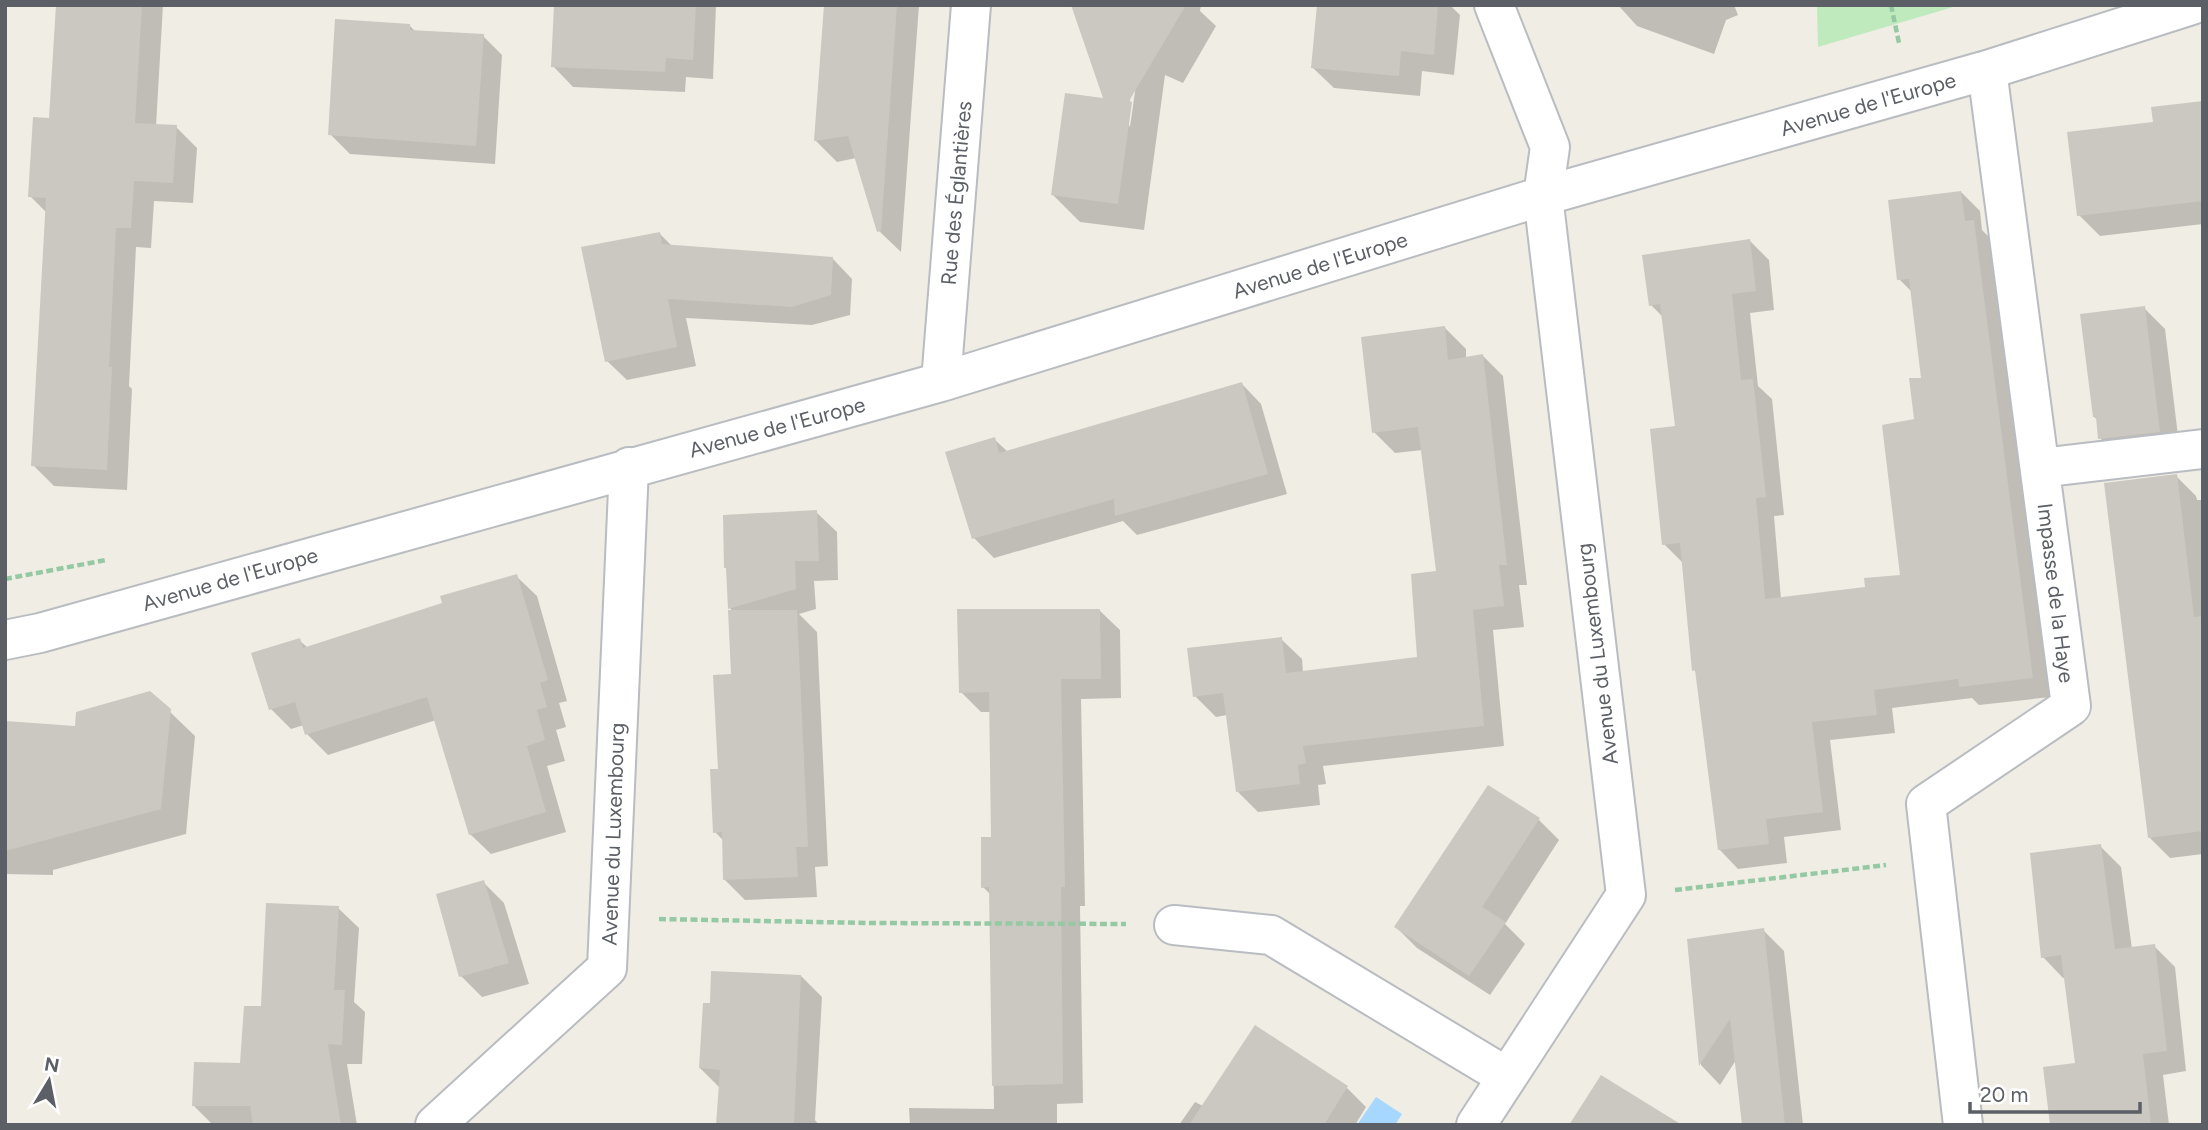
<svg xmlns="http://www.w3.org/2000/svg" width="2208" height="1130" viewBox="0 0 2208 1130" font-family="Figtree,sans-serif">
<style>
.green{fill:#beeabe}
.water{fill:#a5d7ff}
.shadow{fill:#0003;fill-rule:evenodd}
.building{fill:#cbc8c1}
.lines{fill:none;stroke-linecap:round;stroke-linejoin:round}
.minor-casing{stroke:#b9bcc1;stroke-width:42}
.path{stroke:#95c9a4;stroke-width:4.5;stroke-dasharray:7 3.5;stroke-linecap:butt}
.minor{stroke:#fff;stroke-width:38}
.labels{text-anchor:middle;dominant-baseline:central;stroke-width:7;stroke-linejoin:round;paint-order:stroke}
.street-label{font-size:21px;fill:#5c6066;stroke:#fff}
</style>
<rect width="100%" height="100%" fill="#f0ede4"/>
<!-- green -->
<path class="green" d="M 1817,5 L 1960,5 L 1818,47 Z"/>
<!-- water -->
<path class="water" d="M 1376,1097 L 1402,1114 L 1395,1125 L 1357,1125 Z"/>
<!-- shadow -->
<path class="shadow" d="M 58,5 L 163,5 L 156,126 L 176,127 L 197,148 L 193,203 L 154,201 L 151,248 L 136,247 L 129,386 L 132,389 L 127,490 L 54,486 L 33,465 L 47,213 L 30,196 L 51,120 Z
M 556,5 L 716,5 L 713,79 L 686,77 L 685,92 L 573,87 L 553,66 Z
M 825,5 L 919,5 L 901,252 L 879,231 L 856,158 L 837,162 L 816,141 Z
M 1073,5 L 1201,5 L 1200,11 L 1216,26 L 1183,83 L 1165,75 L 1144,230 L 1080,222 L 1053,195 L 1105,100 ZM 1138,41 L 1142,42 L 1130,127 L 1127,121 Z
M 1319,5 L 1450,5 L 1460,15 L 1454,75 L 1422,71 L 1420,96 L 1334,88 L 1313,68 Z
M 1618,5 L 1734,5 L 1738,15 L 1726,20 L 1714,54 L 1637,26 Z
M 410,26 L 416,32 L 483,36 L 502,55 L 495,164 L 350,154 L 330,134 Z
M 2203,103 L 2203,224 L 2100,236 L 2079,215 Z
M 1961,192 L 1980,211 L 1982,230 L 1993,241 L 2051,697 L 1979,705 L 1972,698 L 1892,708 L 1895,733 L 1830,740 L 1841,830 L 1784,837 L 1787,863 L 1738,869 L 1719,849 L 1698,674 L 1694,670 L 1684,564 L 1664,544 L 1677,428 L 1664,318 L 1651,305 L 1750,241 L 1769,260 L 1774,310 L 1750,313 L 1758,386 L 1772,399 L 1784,515 L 1774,516 L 1781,599 L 1867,589 L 1902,576 L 1916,420 L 1923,379 L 1913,293 L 1899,279 Z
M 660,234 L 672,246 L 833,259 L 852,279 L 850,315 L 812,325 L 686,318 L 696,366 L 627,380 L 607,361 Z
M 2144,308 L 2165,329 L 2180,452 L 2121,459 L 2100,438 L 2098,420 L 2094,417 Z
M 1445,328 L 1466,349 L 1466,358 L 1482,355 L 1503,376 L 1527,585 L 1519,585 L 1524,627 L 1493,630 L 1504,746 L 1323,766 L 1326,784 L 1318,785 L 1320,805 L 1258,812 L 1237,791 L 1227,715 L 1216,717 L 1195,696 L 1281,639 L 1302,659 L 1303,672 L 1419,658 L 1438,573 L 1423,450 L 1395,453 L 1374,432 Z
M 1242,384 L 1261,404 L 1287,494 L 1137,535 L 1123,521 L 994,558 L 974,538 L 994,439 L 1008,452 Z
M 2176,476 L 2196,496 L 2197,500 L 2203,500 L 2203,854 L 2170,858 L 2149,837 Z
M 816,512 L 837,532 L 838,580 L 814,581 L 816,609 L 799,614 L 817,632 L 828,866 L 815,867 L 817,897 L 745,900 L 725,880 L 724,841 L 715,832 L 720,771 L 733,676 L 733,612 L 730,608 Z
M 516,576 L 537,596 L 567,701 L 559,703 L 566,727 L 556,730 L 565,761 L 547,766 L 566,832 L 491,854 L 470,834 L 436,720 L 328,755 L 307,734 L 304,725 L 291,729 L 271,709 L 299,640 L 308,648 L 444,604 Z
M 1099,610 L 1120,630 L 1121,698 L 1081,699 L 1085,906 L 1080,906 L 1083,1103 L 1057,1104 L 1057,1125 L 910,1125 L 909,1108 L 994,1109 L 991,895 L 983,887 L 993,839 L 991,712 L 981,712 L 961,692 Z
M 169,711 L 195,736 L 186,834 L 53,870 L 53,875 L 5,874 L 5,723 L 76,728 Z
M 1538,819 L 1559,840 L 1505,924 L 1525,944 L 1490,995 L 1417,948 L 1396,927 Z
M 2100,846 L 2121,867 L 2132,949 L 2154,946 L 2175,967 L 2186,1071 L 2163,1075 L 2169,1125 L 2051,1125 L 2077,1064 L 2066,977 L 2063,978 L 2043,957 Z
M 483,882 L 504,903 L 529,984 L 482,997 L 461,976 L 438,895 Z
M 338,908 L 359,928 L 354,1002 L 365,1012 L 362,1064 L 347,1064 L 357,1125 L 213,1125 L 194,1106 L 241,1065 L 263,1008 Z
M 1763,930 L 1784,951 L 1803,1125 L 1744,1125 L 1736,1060 L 1720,1085 L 1701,1065 L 1689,940 Z
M 801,976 L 822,997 L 815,1120 L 819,1125 L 718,1125 L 720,1088 L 700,1068 L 712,1004 Z
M 1347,1088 L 1366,1107 L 1355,1125 L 1179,1125 L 1195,1102 L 1203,1106 Z"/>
<!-- building -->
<path class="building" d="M 56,5 L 142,5 L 135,123 L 177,125 L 173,183 L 134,181 L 131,228 L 116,228 L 109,367 L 112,367 L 107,470 L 31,466 L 46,198 L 28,197 L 33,117 L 49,118 Z
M 554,5 L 696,5 L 693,60 L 666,58 L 665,72 L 551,67 Z
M 824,5 L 897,5 L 881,231 L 877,232 L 848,136 L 814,141 Z
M 1071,5 L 1186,5 L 1129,101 L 1132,102 L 1118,204 L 1051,195 L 1065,93 L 1103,98 Z
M 1317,5 L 1438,5 L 1434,55 L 1401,51 L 1399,76 L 1311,68 Z
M 335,19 L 410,24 L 410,30 L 484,34 L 476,146 L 328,135 Z
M 2203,101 L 2203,201 L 2077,216 L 2067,132 L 2153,122 L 2151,107 Z
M 1961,191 L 1965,221 L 1974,220 L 2033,678 L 1959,687 L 1958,679 L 1874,690 L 1877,715 L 1812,722 L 1823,812 L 1766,819 L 1769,844 L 1718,850 L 1695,670 L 1692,671 L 1680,543 L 1662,545 L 1650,429 L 1675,426 L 1660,304 L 1649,306 L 1642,255 L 1750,239 L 1756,291 L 1732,294 L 1741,380 L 1753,379 L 1766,497 L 1756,498 L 1765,599 L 1865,587 L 1864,578 L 1900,575 L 1882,425 L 1914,419 L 1909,378 L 1921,378 L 1909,279 L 1897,280 L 1888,200 Z
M 660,232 L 662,244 L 833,257 L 831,295 L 792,307 L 668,299 L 677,347 L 605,362 L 581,247 Z
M 2145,306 L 2160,432 L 2098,439 L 2096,417 L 2093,417 L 2080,314 Z
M 1445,326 L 1448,360 L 1483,354 L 1507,565 L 1499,565 L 1504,606 L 1473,610 L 1484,726 L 1303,746 L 1306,763 L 1298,765 L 1300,784 L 1236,792 L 1223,693 L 1193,697 L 1187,648 L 1282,637 L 1286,673 L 1417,657 L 1411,574 L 1436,571 L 1418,427 L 1372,433 L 1361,337 Z
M 1242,382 L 1268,474 L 1115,516 L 1114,499 L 972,539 L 945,452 L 995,437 L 999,453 Z
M 2177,474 L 2194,617 L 2203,616 L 2203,831 L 2148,838 L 2104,483 Z
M 817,510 L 819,561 L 795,561 L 796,589 L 728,609 L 726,568 L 724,568 L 723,515 Z
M 517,574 L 548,680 L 540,683 L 547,707 L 537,710 L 545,740 L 527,746 L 546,812 L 469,835 L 427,697 L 305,735 L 295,702 L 269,710 L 251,653 L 300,638 L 303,648 L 442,603 L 440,596 Z
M 957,609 L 1100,609 L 1101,679 L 1061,679 L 1065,887 L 1061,887 L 1063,1084 L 992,1086 L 989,887 L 981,888 L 981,837 L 991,837 L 989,692 L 959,693 Z
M 728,610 L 797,610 L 808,847 L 796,847 L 798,877 L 723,880 L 722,832 L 713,833 L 710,769 L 718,769 L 713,675 L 731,674 Z
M 150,691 L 171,709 L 161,809 L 5,851 L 5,721 L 75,726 L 76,712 Z
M 1488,785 L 1540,818 L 1482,907 L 1506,922 L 1469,976 L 1394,927 Z
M 2101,844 L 2115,949 L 2155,944 L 2167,1051 L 2143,1054 L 2151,1125 L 2050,1125 L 2043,1067 L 2075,1063 L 2061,955 L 2041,958 L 2030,853 Z
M 484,880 L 509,963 L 459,977 L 436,894 Z
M 266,903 L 339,906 L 334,990 L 345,990 L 342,1045 L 328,1044 L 341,1125 L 253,1125 L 250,1106 L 192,1106 L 194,1062 L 240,1063 L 244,1006 L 261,1006 Z
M 1764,928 L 1785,1125 L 1742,1125 L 1730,1019 L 1699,1066 L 1687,939 Z
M 711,971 L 801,975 L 794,1125 L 716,1125 L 720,1070 L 699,1068 L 703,1003 L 710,1003 Z
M 1255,1025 L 1348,1086 L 1324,1125 L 1189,1125 Z
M 1601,1075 L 1682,1125 L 1569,1125 Z"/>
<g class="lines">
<!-- minor casing -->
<g class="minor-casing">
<path id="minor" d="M 941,382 L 971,5
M 2040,468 L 2203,449
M 5,640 L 40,633 L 941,382 L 1543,196 L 1987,70 L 2192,5
M 1174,925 L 1271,935 L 1507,1077
M 435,1125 L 607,968 L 629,467
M 1476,1125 L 1626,895 L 1543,196 L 1550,147 L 1494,5
M 1963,1125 L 1926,804 L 2071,706 L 1987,70"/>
</g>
<!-- path -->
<path class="path" d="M 1891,5 L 1899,43
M 5,579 L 106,560
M 1675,890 L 1886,865
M 659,919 L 869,923 L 1126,924"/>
<!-- minor -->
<use href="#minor" class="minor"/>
</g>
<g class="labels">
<!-- street labels -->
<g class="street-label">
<text transform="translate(1868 104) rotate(-16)">Avenue de l'Europe</text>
<text transform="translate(956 193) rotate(-85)">Rue des Églantières</text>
<text transform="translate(1320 265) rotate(-17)">Avenue de l'Europe</text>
<text transform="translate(777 427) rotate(-15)">Avenue de l'Europe</text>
<text transform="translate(230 579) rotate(-16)">Avenue de l'Europe</text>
<text transform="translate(2056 593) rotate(83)">Impasse de la Haye</text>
<text transform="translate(1597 654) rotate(-97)">Avenue du Luxembourg</text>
<text transform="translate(613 834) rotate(-88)">Avenue du Luxembourg</text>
</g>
</g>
<!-- border -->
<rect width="2208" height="1130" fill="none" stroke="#5c6066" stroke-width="14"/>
<!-- north arrow -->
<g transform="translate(49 1081) rotate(10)" stroke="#ffffff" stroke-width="5" paint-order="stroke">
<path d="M0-5L12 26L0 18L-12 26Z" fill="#5c6066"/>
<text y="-10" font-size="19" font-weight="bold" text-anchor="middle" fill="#5c6066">N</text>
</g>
<!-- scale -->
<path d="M1970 1102v10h170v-10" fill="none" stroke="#5c6066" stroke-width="3.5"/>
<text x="1980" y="1102" font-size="21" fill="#5c6066" stroke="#ffffff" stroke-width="5" paint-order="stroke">20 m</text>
</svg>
